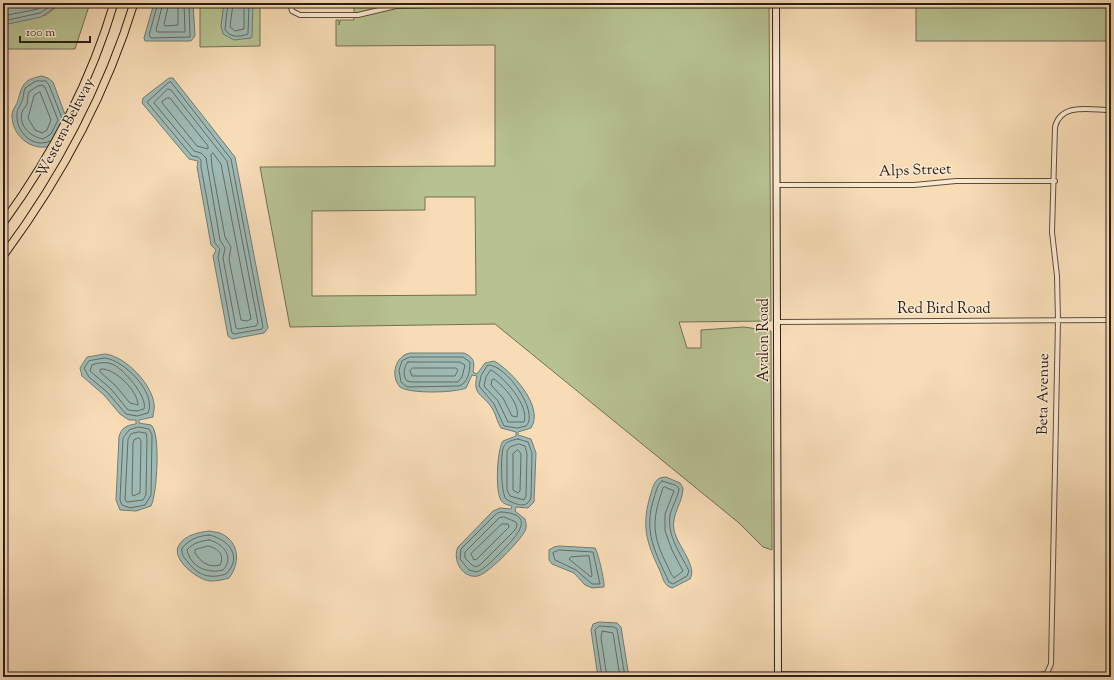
<svg xmlns="http://www.w3.org/2000/svg" width="1114" height="680" viewBox="0 0 1114 680" font-family="'Sorts Mill Goudy',serif">
<style>
.green{fill:#b7c292;stroke:#717056;fill-rule:evenodd}
.water{fill:#9ebab4;stroke:#707c76}
.lines{fill:none;stroke-linecap:round;stroke-linejoin:round}
.shore{stroke:#646c66;stroke-width:1}
.minor-casing{stroke:#5e4e40;stroke-width:6}
.secondary-casing{stroke:#2b1f19;stroke-width:8}
.motorway-casing{stroke:#2b1f19;stroke-width:9}
.minor{stroke:#fae8d0;stroke-width:4}
.secondary{stroke:#fae8d0;stroke-width:6}
.motorway{stroke:#f7dcb6;stroke-width:7}
.labels{text-anchor:middle;dominant-baseline:central;stroke-width:3;stroke-linejoin:round;paint-order:stroke}
.street-label{font-size:15px;fill:#2b1f19;stroke:#fae8d0}
</style>
<rect width="100%" height="100%" fill="#f7dcb6"/>
<filter id="stains"><feTurbulence type="fractalNoise" baseFrequency=".005" numOctaves="4"/><feColorMatrix values="0 0 0 0 .2 0 0 0 0 .09 0 0 0 0 .02 0 0 0 .5 -.17"/></filter>
<radialGradient id="worn" r=".72"><stop offset=".6" stop-color="#630" stop-opacity="0"/><stop offset="1" stop-color="#630" stop-opacity=".3"/></radialGradient>
<!-- green -->
<path class="green" d="M 61,3 L 90,3 L 75,49 L 3,49 L 3,25 L 46,15 Z
M 200,3 L 260,3 L 260,46 L 200,47 Z
M 354,3 L 769,3 L 771,321 L 679,322 L 687,348 L 701,348 L 701,330 L 744,327 L 771,331 L 772,550 L 763,547 L 739,523 L 495,324 L 290,327 L 260,167 L 495,166 L 495,45 L 336,46 L 336,20 L 339,20 L 339,25 L 340,20 L 354,20 ZM 425,197 L 475,197 L 476,295 L 312,296 L 312,211 L 425,210 Z
M 916,3 L 1111,3 L 1111,41 L 916,41 Z"/>
<!-- water -->
<path class="water" d="M 3,3 L 61,3 L 41,17 L 3,25 Z
M 154,3 L 193,3 L 195,36 L 191,41 L 145,41 L 144,38 Z
M 224,3 L 253,3 L 252,36 L 251,38 L 234,40 L 223,34 L 221,26 Z
M 42,76 L 48,78 L 53,82 L 67,120 L 51,146 C 31,152 11,135 12,114 C 13,108 17,105 18,100 C 22,84 25,79 42,76 Z
M 169,78 L 173,78 L 235,157 L 268,328 L 264,333 L 232,339 L 228,336 L 213,256 L 216,250 L 211,245 L 197,167 L 198,161 L 189,159 L 142,103 L 143,98 Z
M 410,353 L 464,353 C 474,357 475,363 473,372 L 477,374 L 485,363 L 494,361 C 511,370 545,407 531,428 L 518,432 L 518,435 L 531,439 L 536,453 L 534,502 L 528,508 L 516,507 L 515,511 L 525,519 C 526,523 527,527 525,531 C 520,541 489,573 478,576 C 462,579 452,559 458,547 L 493,511 L 500,508 L 511,509 L 512,506 C 508,505 503,504 501,500 C 495,492 497,449 503,441 L 516,436 L 516,432 L 501,428 C 497,422 496,414 492,408 C 483,394 472,395 477,376 L 472,375 L 466,388 C 454,393 410,394 400,387 C 390,376 395,356 410,353 Z
M 105,354 C 125,356 152,384 154,404 C 155,408 153,412 153,417 L 139,420 L 139,423 L 151,425 C 161,432 157,495 151,506 L 136,511 L 120,510 L 116,500 L 119,437 C 121,428 127,425 136,424 L 136,420 L 129,420 L 120,414 L 104,395 L 82,376 L 80,368 L 87,357 Z
M 666,477 L 680,483 L 683,488 C 683,503 671,514 674,530 C 677,545 698,567 690,579 L 672,588 C 664,586 663,578 660,571 C 646,541 641,526 651,493 C 653,487 654,481 660,478 Z
M 210,531 C 213,532 219,532 222,534 C 240,543 240,564 229,578 C 223,580 217,581 210,581 C 198,580 170,559 179,545 C 185,535 199,532 210,531 Z
M 559,546 L 595,548 C 598,552 605,582 604,587 L 592,588 L 585,585 L 574,573 L 552,564 L 549,560 L 549,550 L 554,547 Z
M 599,622 L 617,623 L 621,627 L 629,677 L 598,677 L 591,630 L 593,624 Z"/>
<g class="lines">
<!-- shore -->
<path class="shore" d="M 158,3 L 149,35 L 151,38 L 190,37 L 189,3
M 163,3 L 156,30 L 157,32 L 185,32 L 184,3
M 169,3 L 164,24 L 165,26 L 178,25 L 178,3
M 228,3 L 225,29 C 229,38 240,37 248,34 L 249,3
M 233,3 L 230,27 L 235,31 L 244,29 L 244,3
M 3,16 L 38,9 L 47,3
M 3,21 L 40,13 L 55,3
M 171,82 L 231,159 L 263,327 L 262,329 L 234,334 L 232,333 L 218,257 L 220,249 L 215,243 L 201,167 L 201,160 L 198,157 L 192,156 L 147,102 L 168,83 Z
M 38,86 L 42,85 L 45,87 L 58,120 L 51,134 L 43,139 C 31,137 18,126 22,112 C 23,109 26,107 27,104 C 28,100 27,96 29,92 Z
M 168,89 L 171,90 L 227,161 L 258,323 L 256,326 L 238,329 L 236,328 L 223,258 L 225,248 L 220,240 L 206,158 L 201,153 L 194,151 L 154,103 Z
M 40,92 L 51,120 L 47,130 L 42,133 L 35,130 L 28,118 L 34,96 Z
M 167,98 L 170,98 L 208,146 L 208,149 L 197,146 L 163,104 L 162,102 Z
M 50,141 C 33,149 16,132 17,115 C 17,109 19,108 21,103 C 24,99 23,93 25,88 L 36,81 L 46,81 L 49,85 L 62,118
M 213,153 L 221,164 L 251,319 L 247,321 L 241,320 L 229,259 L 231,247 L 225,237 L 212,167 L 211,155 Z
M 410,357 L 463,357 L 470,362 C 470,371 468,383 459,386 L 407,387 L 401,382 L 399,370 L 402,361 Z
M 105,358 C 124,360 157,393 148,413 L 137,416 L 126,414 L 107,392 L 89,377 L 84,368 L 89,361 Z
M 408,362 L 460,362 L 465,365 L 462,377 L 458,382 L 412,382 L 407,381 C 403,377 403,367 408,362 Z
M 99,363 C 103,363 108,362 112,364 C 123,368 148,397 144,409 L 137,411 L 128,410 L 111,389 L 90,371 L 92,365 Z
M 488,365 C 506,364 540,413 526,426 L 517,428 L 504,426 L 494,404 L 479,386 L 481,376 Z
M 413,368 L 456,368 L 458,370 L 455,376 L 412,376 L 410,371 Z
M 101,369 C 115,368 138,391 138,405 L 130,403 L 115,385 L 100,372 Z
M 491,370 C 504,377 530,406 524,422 L 508,422 L 498,401 L 484,386 L 486,377 Z
M 494,379 C 504,386 520,404 517,417 L 512,416 L 503,398 L 491,385 L 492,380 Z
M 139,427 L 149,429 L 152,435 L 151,495 L 145,505 L 130,508 L 122,505 L 120,500 L 123,438 L 129,430 Z
M 139,432 L 146,433 L 147,439 L 146,495 L 143,500 L 127,502 L 125,500 L 128,439 L 131,434 Z
M 139,438 L 141,440 L 140,493 L 133,496 L 132,494 L 133,443 L 134,440 Z
M 518,439 L 528,442 L 532,453 L 531,497 C 528,510 514,504 506,499 C 501,494 500,452 504,446 C 507,441 513,440 518,439 Z
M 519,444 L 525,446 L 527,454 L 526,496 L 524,500 L 510,496 L 507,490 L 507,451 L 510,447 Z
M 518,450 L 521,454 L 520,491 L 518,493 L 513,490 L 513,454 Z
M 662,481 L 675,485 L 679,488 C 678,498 672,506 670,515 C 667,536 680,553 689,571 L 687,576 L 673,584 L 669,582 C 655,552 643,531 654,498 C 656,492 657,485 662,481 Z
M 665,487 L 674,491 L 665,514 L 665,531 L 672,550 L 683,571 L 674,578 C 670,574 668,566 665,561 C 651,532 653,517 663,488 Z
M 501,512 C 539,514 515,538 501,552 C 494,559 486,568 477,572 L 469,570 L 460,559 L 461,549 L 496,514 Z
M 504,517 L 516,522 L 517,526 L 515,530 L 481,564 L 476,567 L 472,565 L 465,558 L 465,552 L 499,518 Z
M 502,524 L 508,524 L 509,527 L 477,559 L 474,560 L 471,554 Z
M 209,535 C 229,539 243,557 226,574 C 210,579 198,576 188,562 C 184,558 181,554 182,548 C 190,539 198,536 209,535 Z
M 209,540 C 223,543 235,557 223,570 C 207,574 191,567 187,550 C 193,543 200,541 209,540 Z
M 208,546 C 218,548 225,555 220,565 C 208,568 201,562 195,553 L 195,550 Z
M 559,550 L 593,552 L 600,584 L 592,584 L 576,570 L 555,560 L 553,553 Z
M 589,556 L 592,575 L 591,577 L 569,559 L 571,557 Z
M 602,677 L 595,630 L 599,626 L 614,627 L 617,629 L 625,677
M 607,677 L 601,638 L 602,631 L 613,633 L 620,677"/>
<!-- minor casing -->
<g class="minor-casing">
<path id="minor" d="M 290,3 L 292,11 L 300,15 L 358,15 L 396,6 L 446,5 L 451,3
M 776,185 L 914,185 L 956,181 L 1055,181
M 777,322 L 1111,320
M 778,674 L 1037,676 L 1047,673 L 1051,664 L 1058,321 L 1057,276 L 1052,232 L 1055,127 C 1061,102 1091,110 1111,110"/>
</g>
<!-- secondary casing -->
<g class="secondary-casing">
<path id="secondary" d="M 776,3 L 778,677"/>
</g>
<!-- motorway casing -->
<g class="motorway-casing">
<path id="motorway" d="M 3,223 C 51,157 91,81 114,3
M 3,256 C 60,179 106,95 134,3"/>
</g>
<!-- minor -->
<use href="#minor" class="minor"/>
<!-- secondary -->
<use href="#secondary" class="secondary"/>
<!-- motorway -->
<use href="#motorway" class="motorway"/>
</g>
<g class="labels">
<!-- street labels -->
<g class="street-label">
<text transform="translate(66 128) rotate(-63)">Western Beltway</text>
<text transform="translate(915 171) rotate(-2)">Alps Street</text>
<text x="944" y="309">Red Bird Road</text>
<text transform="translate(764 340) rotate(-90)">Avalon Road</text>
<text transform="translate(1044 394) rotate(-89)">Beta Avenue</text>
</g>
</g>
<!-- margin -->
<rect width="1114" height="680" fill="none" stroke="#f7dcb6" stroke-width="16"/>
<rect x="4" y="4" width="1106" height="672" fill="none" stroke="#2b1f19" stroke-width="2"/>
<rect x="8" y="8" width="1098" height="664" fill="none" stroke="#2b1f19"/>
<!-- scale -->
<path d="M20 36v6h70v-6" fill="none" stroke="#2b1f19" stroke-width="2"/>
<text x="26" y="36" font-size="12" fill="#2b1f19" stroke="#fae8d0" stroke-width="3" paint-order="stroke">100 m</text>
<rect width="100%" height="100%" filter="url(#stains)"/>
<rect width="100%" height="100%" fill="url(#worn)"/>
</svg>
